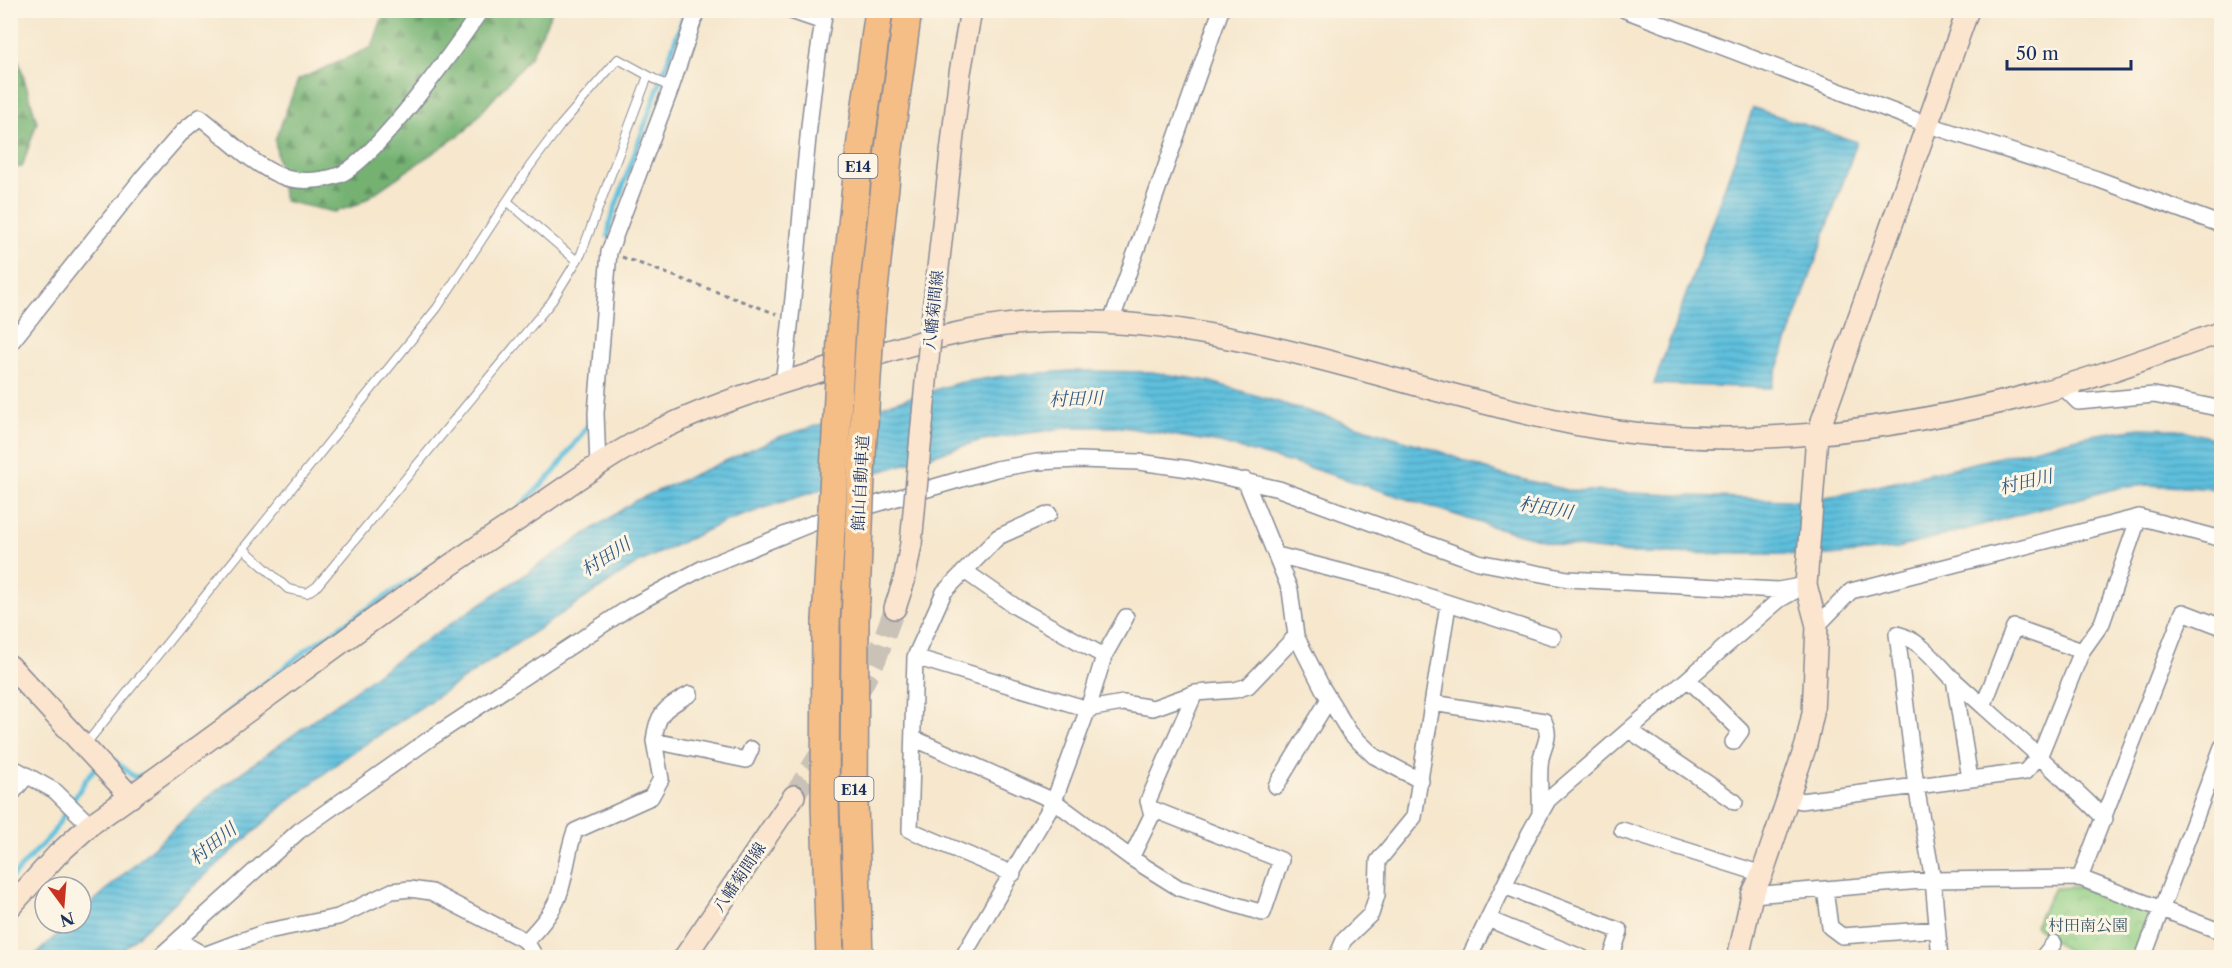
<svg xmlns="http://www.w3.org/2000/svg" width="2232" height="968" viewBox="0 0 2232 968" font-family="'Libre Caslon Text','Noto Serif JP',serif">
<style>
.forest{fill:url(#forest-firs);stroke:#487068;stroke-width:1.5}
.park{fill:url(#park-crowns);stroke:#567f71;stroke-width:1.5}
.water{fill:url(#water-rules);stroke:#3c789e;stroke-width:1.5}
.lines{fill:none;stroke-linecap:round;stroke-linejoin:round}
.stream{stroke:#5ec0dd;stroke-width:5}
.secondary-tunnel{stroke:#cac2b7;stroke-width:21;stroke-dasharray:21 10;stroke-linecap:butt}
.lane-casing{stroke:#888b96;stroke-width:10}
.street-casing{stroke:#888b96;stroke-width:18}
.secondary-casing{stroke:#888b96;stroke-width:24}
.highway-casing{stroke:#888b96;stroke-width:30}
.path{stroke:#888b96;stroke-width:3;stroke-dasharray:4.5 4.5;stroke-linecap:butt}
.lane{stroke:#fff;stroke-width:8}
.street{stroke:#fff;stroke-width:15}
.secondary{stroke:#fbe5cf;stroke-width:21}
.highway{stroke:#f6be87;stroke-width:27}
.secondary-bridge-casing{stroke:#888b96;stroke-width:24;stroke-linecap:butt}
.highway-bridge-casing{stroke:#888b96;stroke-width:30;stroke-linecap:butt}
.secondary-bridge{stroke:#fbe5cf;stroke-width:21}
.highway-bridge{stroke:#f6be87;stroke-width:27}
.labels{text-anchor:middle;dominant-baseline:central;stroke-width:6;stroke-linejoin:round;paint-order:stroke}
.shield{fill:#fcf5e5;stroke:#5e6a86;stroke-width:1.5}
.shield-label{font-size:15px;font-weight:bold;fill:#1b2f5e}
.street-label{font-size:16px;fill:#1b2f5e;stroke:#fcf5e5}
.park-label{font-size:16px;fill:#395768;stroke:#fcf5e5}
.water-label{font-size:18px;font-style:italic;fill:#2f5a84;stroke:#fcf5e5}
</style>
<defs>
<pattern id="forest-firs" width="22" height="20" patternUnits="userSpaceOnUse" patternTransform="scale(1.5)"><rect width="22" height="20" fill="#75b272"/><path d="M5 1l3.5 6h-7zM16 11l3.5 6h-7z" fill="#5f9161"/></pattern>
<pattern id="park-crowns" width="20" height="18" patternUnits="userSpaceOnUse" patternTransform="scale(1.5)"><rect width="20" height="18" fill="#92cf84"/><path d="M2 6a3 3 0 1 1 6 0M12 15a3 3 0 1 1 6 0" fill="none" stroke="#7db274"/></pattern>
<pattern id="water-rules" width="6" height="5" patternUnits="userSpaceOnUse" patternTransform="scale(1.5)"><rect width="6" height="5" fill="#5ec0dd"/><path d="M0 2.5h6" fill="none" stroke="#4d9cb6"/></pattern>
</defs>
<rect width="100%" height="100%" fill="#fcf5e5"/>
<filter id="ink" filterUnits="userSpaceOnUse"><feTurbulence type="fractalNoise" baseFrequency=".0167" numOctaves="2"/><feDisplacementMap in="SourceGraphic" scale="12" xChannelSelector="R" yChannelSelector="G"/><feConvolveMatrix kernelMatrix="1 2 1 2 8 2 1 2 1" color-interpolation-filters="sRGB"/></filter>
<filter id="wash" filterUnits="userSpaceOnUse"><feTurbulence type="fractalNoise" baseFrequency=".008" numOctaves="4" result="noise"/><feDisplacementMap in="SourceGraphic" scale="24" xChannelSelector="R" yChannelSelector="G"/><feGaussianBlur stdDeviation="1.35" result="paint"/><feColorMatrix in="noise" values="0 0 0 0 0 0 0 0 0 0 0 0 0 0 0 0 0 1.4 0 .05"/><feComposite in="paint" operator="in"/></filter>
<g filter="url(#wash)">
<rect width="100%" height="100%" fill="#f6e7cd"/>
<!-- forest -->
<path class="forest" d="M 380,11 L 552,11 L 531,56 L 465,131 L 357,205 L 334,212 L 284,201 L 275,140 L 298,80 L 372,47 L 384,13 Z
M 11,44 L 19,62 L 37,122 L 22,167 L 11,168 Z"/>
<!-- park -->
<path class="park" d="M 2078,887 L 2146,910 L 2154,922 L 2140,958 L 2075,957 L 2035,925 L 2054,888 Z"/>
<!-- water -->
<path class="water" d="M 1753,108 L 1857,142 L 1771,388 L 1654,384 Z
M 1073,371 L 1151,372 L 1208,381 L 1433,449 L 1496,473 L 1567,490 L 1804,501 L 1853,492 L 2091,435 L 2140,428 L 2178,429 L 2221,440 L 2221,489 L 2147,485 L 2117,488 L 1894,549 L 1838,555 L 1628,553 L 1561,545 L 1487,525 L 1317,470 L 1220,443 L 1123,427 L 1069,427 L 982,440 L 788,500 L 724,522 L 638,563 L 343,759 L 286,803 L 114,957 L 32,958 L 70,923 L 81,923 L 81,913 L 213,793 L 402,656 L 635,501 L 779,437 L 958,383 L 1002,376 Z"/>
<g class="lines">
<!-- stream -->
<path class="stream" d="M 608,236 L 610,222 L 686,10
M 522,505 L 554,472 L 589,424 L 589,415
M 224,716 L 310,647 L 427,569
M 104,760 L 108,755 L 134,777 L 148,774
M 10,879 L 52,834 L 87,778 L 97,767"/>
</g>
</g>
<g filter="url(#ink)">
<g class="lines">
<!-- secondary-tunnel -->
<path class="secondary-tunnel" d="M 794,796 L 862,686 L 876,659 L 895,608"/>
<!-- lane casing -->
<g class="lane-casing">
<path id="lane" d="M 507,201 L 577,261
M 243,548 L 288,589 L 307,593 L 317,586 L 552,301 L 581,254 L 648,76
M 85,745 L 437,308 L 530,166 L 560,126 L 618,59 L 671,88"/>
</g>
<!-- street casing -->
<g class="street-casing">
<path id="street" d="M 788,10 L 823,22
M 1625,10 L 1926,124 L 2097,179 L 2222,225
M 1111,322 L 1221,10
M 10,344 L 143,177 L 183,131 L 200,117 C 225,136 251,164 281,176 C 296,183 323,181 339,175 C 374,161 457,46 481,10
M 783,382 C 801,259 803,133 825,10
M 2062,386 L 2078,402 L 2154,395 L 2222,409
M 598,467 L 596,413 L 609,252 L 671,88 L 697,10
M 1245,480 L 1290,590 L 1296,636 L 1323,689 L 1350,733 L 1374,756 L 1421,781
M 1277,555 L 1390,584 L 1553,637
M 966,572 L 1016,607 L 1104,656
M 1817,626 L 1851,591 L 2139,517 L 2222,539
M 915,657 L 1088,709 L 1104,656 L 1126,617
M 1688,679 L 1741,731 L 1733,742
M 1954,679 L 1970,779
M 1433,703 L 1544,721 C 1551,737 1545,742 1541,758 C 1538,774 1541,795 1540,812
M 1984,704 L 2014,627 L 2082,651
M 1629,730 L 1735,802
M 913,738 L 1054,801 L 1131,858 L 1179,888 L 1263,913 L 1281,860 L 1150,808
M 654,741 C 657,711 666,708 690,694
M 10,766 L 55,791 L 90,825
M 1276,786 L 1329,699
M 10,796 L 27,776
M 1788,796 L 1801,801 L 2025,772 L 2040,755 L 2082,651 L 2102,623 L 2139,517
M 1622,830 L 1762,874
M 1131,858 L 1152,815 L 1148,801 L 1195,693
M 1013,874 L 910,830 L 915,657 L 944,592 L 998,537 L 1049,514
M 2080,878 L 2183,612 L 2222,627
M 1504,886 L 1620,931 L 1611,958
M 1825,889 L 1830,927 L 1842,936 L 1937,929
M 1752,895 L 1933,880 L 2080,878 L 2222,932
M 1488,919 L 1583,958
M 178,940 L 204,955 L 268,931 L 338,917 L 392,891 L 410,889 L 431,892 L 526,941 L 536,958
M 526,941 C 538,929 553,912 559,895 C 566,875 567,852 575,831 L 651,797 L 661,779 L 654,741 L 746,760 L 751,749
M 158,958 L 299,831 L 431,738 L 630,607 L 703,568 L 818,521 L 996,469 L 1037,462 L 1079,460 L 1139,462 L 1190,469 L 1279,489 L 1478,562 L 1568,579 L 1778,590 L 1806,585
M 962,958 L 1054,801 L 1088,709 L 1123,703 L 1153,708 L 1195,693 L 1235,690 L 1248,686 L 1296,636
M 1341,958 L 1338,954 L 1344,940 L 1371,914 L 1377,895 L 1378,861 L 1414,817 L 1448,605
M 1469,958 L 1529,834 L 1548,800 L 1779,600 L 1795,591
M 1940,958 L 1933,880 L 1916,786 L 1897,634 C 1921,640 1936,662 1953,679 C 2004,725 2056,770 2105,819
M 2042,958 L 2054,943
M 2143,958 L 2222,747"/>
</g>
<!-- secondary casing -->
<g class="secondary-casing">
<path id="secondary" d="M 930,339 L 960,73 L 971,10
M 895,608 L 904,581 L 911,544
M 10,666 L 131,797
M 10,907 L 57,855 L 90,825 C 232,726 368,618 513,523 C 561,491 608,455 659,430 C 722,400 789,380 855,361 C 911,344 966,328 1024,323 C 1207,309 1379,382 1555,420 C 1722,457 1895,432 2057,388 C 2113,372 2167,351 2222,332
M 684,958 L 794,796
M 1738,958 L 1752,895 L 1762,874 L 1806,745 L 1813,713 L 1817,626 L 1806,585 L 1817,435 L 1968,10"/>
</g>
<!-- highway casing -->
<g class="highway-casing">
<path id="highway" d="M 871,317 L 889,149 L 908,10
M 842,322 L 860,148 L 879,10
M 855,621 L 854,803 L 859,958
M 826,622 L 825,804 L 830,958"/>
</g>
<!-- path -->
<path class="path" d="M 622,257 L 777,314"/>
<!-- lane -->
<use href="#lane" class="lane"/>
<!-- street -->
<use href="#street" class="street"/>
<!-- secondary -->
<use href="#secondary" class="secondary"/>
<!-- highway -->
<use href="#highway" class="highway"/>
<!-- secondary-bridge casing -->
<g class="secondary-bridge-casing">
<path id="secondary-bridge" d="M 911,544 L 930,339"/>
</g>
<!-- highway-bridge casing -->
<g class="highway-bridge-casing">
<path id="highway-bridge" d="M 855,621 L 862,454 L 871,317
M 826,622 L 842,322"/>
</g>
<!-- secondary-bridge -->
<use href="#secondary-bridge" class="secondary-bridge"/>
<!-- highway-bridge -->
<use href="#highway-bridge" class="highway-bridge"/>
</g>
</g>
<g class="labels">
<!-- shield labels -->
<g class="shield">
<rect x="838.5" y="154" width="39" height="24" rx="4.5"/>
<rect x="834.5" y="777" width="39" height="24" rx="4.5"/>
</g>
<g class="shield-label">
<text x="858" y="166">E14</text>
<text x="854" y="789">E14</text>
</g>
<!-- street labels -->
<g class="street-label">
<text transform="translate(933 310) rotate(-84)">八幡菊間線</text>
<text transform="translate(860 483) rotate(-87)">館山自動車道</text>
<text transform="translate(739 877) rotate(-56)">八幡菊間線</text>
</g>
<!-- park labels -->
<g class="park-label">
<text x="2088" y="925">村田南公園</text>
</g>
<!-- water labels -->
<g class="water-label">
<text transform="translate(1076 399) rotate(-2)">村田川</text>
<text transform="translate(2026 482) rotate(-13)">村田川</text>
<text transform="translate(1546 508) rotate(10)">村田川</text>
<text transform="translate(606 557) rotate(-33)">村田川</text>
<text transform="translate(213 844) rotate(-39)">村田川</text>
</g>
</g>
<!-- margin -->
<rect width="2232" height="968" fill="none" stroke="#fcf5e5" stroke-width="36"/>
<!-- north arrow -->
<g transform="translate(63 905) rotate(164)"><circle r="28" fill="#fcf5e5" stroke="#a2a6af" stroke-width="1.5"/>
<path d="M0-4.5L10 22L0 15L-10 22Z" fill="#c8321e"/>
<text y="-9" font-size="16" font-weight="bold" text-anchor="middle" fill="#1b2f5e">N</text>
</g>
<!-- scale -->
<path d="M2007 60v9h124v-9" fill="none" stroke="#1b2f5e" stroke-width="3"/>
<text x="2016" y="60" font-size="18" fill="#1b2f5e" stroke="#fcf5e5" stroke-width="4.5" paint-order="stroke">50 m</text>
</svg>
